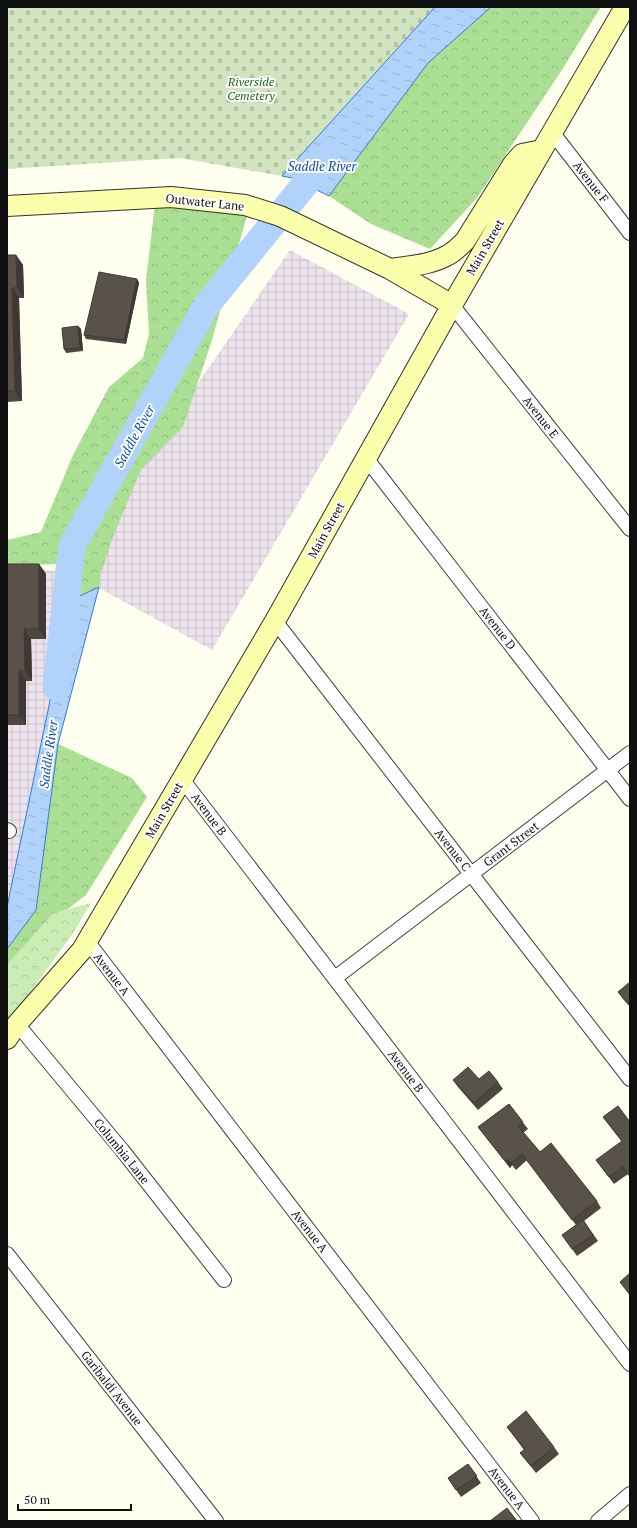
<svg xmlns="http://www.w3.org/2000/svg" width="637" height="1528" viewBox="0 0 637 1528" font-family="'PT Serif',serif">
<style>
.industrial{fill:url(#industrial-grid)}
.forest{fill:url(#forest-crowns)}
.cemetery{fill:url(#cemetery-stones)}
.park{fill:url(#park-crowns)}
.water{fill:url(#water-ripples);stroke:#327ad7}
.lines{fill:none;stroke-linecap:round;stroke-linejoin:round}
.river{stroke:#b1d3fb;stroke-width:27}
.street-casing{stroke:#424242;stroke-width:16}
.secondary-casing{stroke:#313131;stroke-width:22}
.street{stroke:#fff;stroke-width:14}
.secondary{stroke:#fbffab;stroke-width:20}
.wall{fill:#4c4740}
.shaded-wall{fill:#3e3934}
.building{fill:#58524a;stroke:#3e3934}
.labels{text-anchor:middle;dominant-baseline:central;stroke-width:4;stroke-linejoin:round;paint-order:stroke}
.park-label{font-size:12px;font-style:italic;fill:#1d6c19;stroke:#fff}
.street-label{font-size:12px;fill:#0f0f0f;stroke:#fff}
.water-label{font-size:13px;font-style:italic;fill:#0e4cab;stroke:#fff}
</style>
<defs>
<pattern id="industrial-grid" width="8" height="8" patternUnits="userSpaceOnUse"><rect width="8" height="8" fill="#eee3ed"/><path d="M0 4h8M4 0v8" fill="none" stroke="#cbc2ca"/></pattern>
<pattern id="forest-crowns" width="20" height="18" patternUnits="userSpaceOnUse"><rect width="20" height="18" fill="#aadf94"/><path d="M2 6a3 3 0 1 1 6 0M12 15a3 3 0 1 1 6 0" fill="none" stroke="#91be7e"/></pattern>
<pattern id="cemetery-stones" width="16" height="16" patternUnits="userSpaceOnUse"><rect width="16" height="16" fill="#d2e4bf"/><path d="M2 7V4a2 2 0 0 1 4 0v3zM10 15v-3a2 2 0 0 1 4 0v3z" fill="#b3c2a3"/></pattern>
<pattern id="park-crowns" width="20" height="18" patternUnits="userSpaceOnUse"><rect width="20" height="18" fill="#caedb6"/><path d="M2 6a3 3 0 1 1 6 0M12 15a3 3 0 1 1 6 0" fill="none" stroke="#acca9b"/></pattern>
<pattern id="water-ripples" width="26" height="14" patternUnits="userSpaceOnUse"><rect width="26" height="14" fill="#b1d3fb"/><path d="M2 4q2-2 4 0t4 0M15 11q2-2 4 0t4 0" fill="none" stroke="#97b4d6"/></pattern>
</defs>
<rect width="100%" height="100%" fill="#fffff0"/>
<!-- industrial -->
<path class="industrial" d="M 290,250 L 409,314 L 212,650 L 99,588 L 71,601 L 7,907 L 7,565 L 78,574 L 161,437 Z"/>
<!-- forest -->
<path class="forest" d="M 491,7 L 601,7 L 560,73 L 477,198 L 430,249 L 371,224 L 329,196 L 428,63 Z
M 155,204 L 248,212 L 211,343 L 183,427 L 141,470 L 112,539 L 100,577 L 99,587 L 52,608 L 56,564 L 7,566 L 7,540 L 41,532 L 73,455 L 109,387 L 143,358 L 149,334 L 146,281 Z
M 58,744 L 132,778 L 147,797 L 86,895 L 55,919 L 7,982 L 7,949 L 36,910 Z"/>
<!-- cemetery -->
<path class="cemetery" d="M 7,7 L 435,7 L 282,176 L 180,158 L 7,169 Z"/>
<!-- park -->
<path class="park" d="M 91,903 L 73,933 L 11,1019 L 7,1016 L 7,965 L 53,913 Z"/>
<!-- water -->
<path class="water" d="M 435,7 L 491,7 L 428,63 L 329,196 L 292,178 L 282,176 Z
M 99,587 L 58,744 L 36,910 L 7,949 L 7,907 L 71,600 Z"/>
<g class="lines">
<!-- river -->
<path class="river" d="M 56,687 L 72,546 L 206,306 L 328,156"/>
<!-- street casing -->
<g class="street-casing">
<path id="street" d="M 552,132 L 630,233
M 452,305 L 630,529
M 366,458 L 630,799
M 275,621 L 630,1079
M 182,779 L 630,1364
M 7,830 L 9,831
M 87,941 L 532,1521
M 335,978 L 630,753
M 17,1024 L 122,1150 L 224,1280
M 7,1254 L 216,1521
M 598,1521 L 630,1494"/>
</g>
<!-- secondary casing -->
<g class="secondary-casing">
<path id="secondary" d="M 7,206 L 171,197 L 245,205 L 280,216 L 390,269 L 452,305
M 390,269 C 409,266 431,265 448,255 C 454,252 460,246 465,241 L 513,164 L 522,154 L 542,150
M 7,1039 L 17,1024 L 82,950 L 275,621 L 452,305 L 625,7"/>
</g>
<!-- street -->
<use href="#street" class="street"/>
<!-- secondary -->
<use href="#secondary" class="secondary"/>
</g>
<!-- wall -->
<path class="wall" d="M 7,255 L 16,255 L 23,265 L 24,298 L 19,298 L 22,401 L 7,402 Z
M 137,279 L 139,283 L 126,344 L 86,339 L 84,335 Z
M 78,326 L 81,329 L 83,351 L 66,353 L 64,349 Z
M 7,564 L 39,564 L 46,574 L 46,639 L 31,639 L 32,681 L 26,681 L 26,725 L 7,725 Z
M 630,982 L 630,1007 L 623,999 L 618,992 Z
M 479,1079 L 498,1082 L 503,1089 L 478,1110 L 458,1087 L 453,1080 Z
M 509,1104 L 528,1129 L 523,1133 L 540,1152 L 597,1201 L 601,1208 L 584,1221 L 598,1241 L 577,1256 L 562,1235 L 576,1225 L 527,1160 L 516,1170 L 512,1165 L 510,1168 L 478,1127 Z
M 618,1106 L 628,1174 L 614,1184 L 596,1160 L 622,1142 L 603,1117 Z
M 507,1427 L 554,1447 L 559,1454 L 536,1473 L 520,1453 L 524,1450 Z
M 468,1464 L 481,1483 L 461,1497 L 448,1478 Z"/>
<!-- shaded-wall -->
<path class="shaded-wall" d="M 16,255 L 23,265 L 24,298 L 17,288 Z
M 137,279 L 139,283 L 126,344 L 124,340 Z
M 12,288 L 19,298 L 22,401 L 15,391 Z
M 78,326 L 81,329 L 83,351 L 80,348 Z
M 39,564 L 46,574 L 46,639 L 39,629 Z
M 24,629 L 31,639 L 32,681 L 25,670 Z
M 19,671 L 26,681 L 26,725 L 19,715 Z
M 507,1159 L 512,1165 L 510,1168 L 505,1161 Z"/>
<!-- building -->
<path class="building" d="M 7,255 L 16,255 L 17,288 L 12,288 L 15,391 L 7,391 Z
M 99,272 L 137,279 L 124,340 L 84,335 Z
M 78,326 L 80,348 L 64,349 L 62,328 Z
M 7,564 L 39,564 L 39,629 L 24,629 L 25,670 L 19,671 L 19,715 L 7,715 Z
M 630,982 L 630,1005 L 618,992 Z
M 468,1067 L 479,1079 L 489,1071 L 498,1082 L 474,1103 L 453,1080 Z
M 509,1104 L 523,1122 L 518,1126 L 540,1152 L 551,1143 L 597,1201 L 572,1220 L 522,1154 L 511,1163 L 507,1159 L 505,1161 L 478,1127 Z
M 618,1106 L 630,1122 L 630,1177 L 623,1167 L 609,1177 L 596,1160 L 622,1141 L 603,1117 Z
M 583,1220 L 593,1235 L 572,1249 L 562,1235 Z
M 630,1273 L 630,1295 L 620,1282 Z
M 526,1411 L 554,1447 L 531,1466 L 520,1453 L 525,1449 L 507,1427 Z
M 468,1464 L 477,1476 L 456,1490 L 448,1478 Z
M 507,1508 L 517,1521 L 490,1521 Z"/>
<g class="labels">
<!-- park labels -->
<g class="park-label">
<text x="251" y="81">Riverside<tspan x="251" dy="14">Cemetery</tspan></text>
</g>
<!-- street labels -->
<g class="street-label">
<text transform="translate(591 182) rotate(52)">Avenue F</text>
<text transform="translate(205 202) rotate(6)">Outwater Lane</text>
<text transform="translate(485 247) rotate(-60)">Main Street</text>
<text transform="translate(541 417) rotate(52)">Avenue E</text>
<text transform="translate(326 530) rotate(-61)">Main Street</text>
<text transform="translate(498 628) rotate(52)">Avenue D</text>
<text transform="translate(164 810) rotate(-60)">Main Street</text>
<text transform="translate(209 814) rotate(53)">Avenue B</text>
<text transform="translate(511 844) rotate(-37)">Grant Street</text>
<text transform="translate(453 850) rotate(52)">Avenue C</text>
<text transform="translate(112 974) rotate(52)">Avenue A</text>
<text transform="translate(406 1071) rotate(53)">Avenue B</text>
<text transform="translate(122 1151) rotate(51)">Columbia Lane</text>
<text transform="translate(310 1231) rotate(52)">Avenue A</text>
<text transform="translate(112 1388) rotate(52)">Garibaldi Avenue</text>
<text transform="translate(507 1488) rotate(52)">Avenue A</text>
</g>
<!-- water labels -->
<g class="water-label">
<text x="322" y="166">Saddle River</text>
<text transform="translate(134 436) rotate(-61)">Saddle River</text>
<text transform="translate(48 754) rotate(-82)">Saddle River</text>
</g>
</g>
<!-- border -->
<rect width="637" height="1528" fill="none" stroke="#0f0f0f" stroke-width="16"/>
<!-- scale -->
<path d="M18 1504v6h113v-6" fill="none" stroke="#0f0f0f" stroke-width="2"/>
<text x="24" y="1504" font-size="12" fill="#0f0f0f" stroke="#ffffff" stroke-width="3" paint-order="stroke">50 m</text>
</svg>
